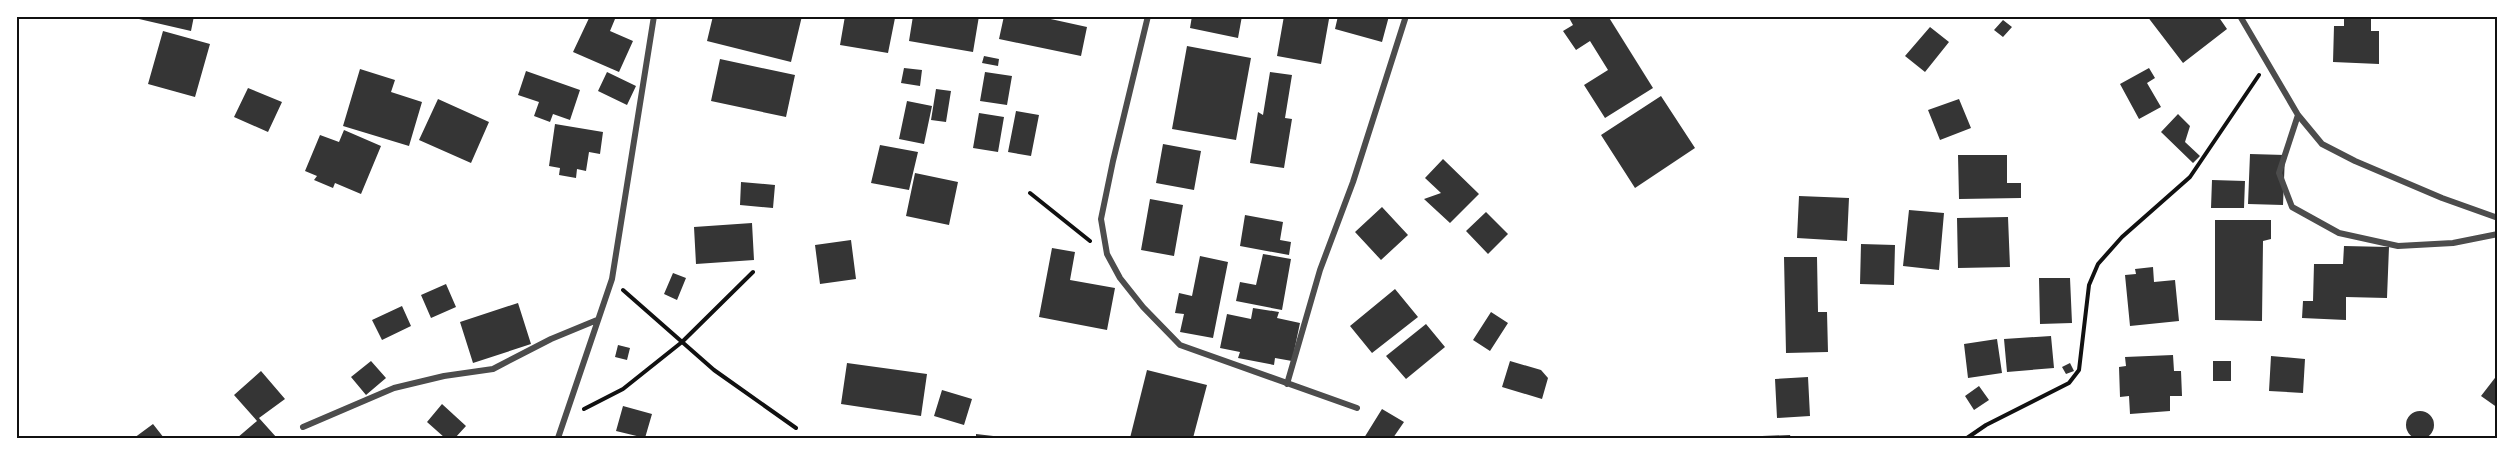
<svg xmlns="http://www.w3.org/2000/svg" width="2514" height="455" viewBox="0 0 2514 455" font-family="'Fira Sans Condensed',sans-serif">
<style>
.building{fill:#353535}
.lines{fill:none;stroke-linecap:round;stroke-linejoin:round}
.path{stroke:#111;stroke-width:4}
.minor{stroke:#4c4c4c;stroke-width:6}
.neatline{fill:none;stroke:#111;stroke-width:2}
</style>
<rect width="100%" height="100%" fill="#fff"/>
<!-- building -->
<path class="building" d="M 126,16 L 194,16 L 191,31 Z
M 590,16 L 609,16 L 615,19 L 610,31 L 633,41 L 619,72 L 573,52 Z
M 713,16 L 802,16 L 791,62 L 707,41 Z
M 845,16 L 895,18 L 888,53 L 840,45 Z
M 913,16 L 979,16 L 973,52 L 909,41 Z
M 1004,16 L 1037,16 L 1087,27 L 1081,56 L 999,39 Z
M 1192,16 L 1242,16 L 1238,38 L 1190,28 Z
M 1284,16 L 1314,16 L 1329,19 L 1321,64 L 1277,56 Z
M 1338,16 L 1389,16 L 1382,42 L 1335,29 Z
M 1568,16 L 1608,16 L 1653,88 L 1605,118 L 1584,85 L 1608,70 L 1590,41 L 1576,50 L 1563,31 L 1573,25 Z
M 2147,16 L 2218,16 L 2227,29 L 2183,63 Z
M 2344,16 L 2371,16 L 2371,31 L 2379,31 L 2379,64 L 2333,62 L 2334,26 L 2344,26 Z
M 2003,20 L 2012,27 L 2003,37 L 1994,30 Z
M 1930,27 L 1949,42 L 1925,72 L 1905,56 Z
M 163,31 L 210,44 L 195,97 L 148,84 Z
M 1187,46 L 1251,58 L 1236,140 L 1172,129 Z
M 984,56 L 999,59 L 998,66 L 982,63 Z
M 720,59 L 795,75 L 786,117 L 711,101 Z
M 904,68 L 922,70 L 920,86 L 901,83 Z
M 2149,68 L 2155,78 L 2147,83 L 2161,107 L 2139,119 L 2120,84 Z
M 360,69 L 395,80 L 391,92 L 422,102 L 409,146 L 343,126 Z
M 526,71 L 580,90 L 570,120 L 553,114 L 550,122 L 534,116 L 539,102 L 518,95 Z
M 607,72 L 636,86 L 627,105 L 598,91 Z
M 985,72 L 1012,76 L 1007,105 L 980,101 Z
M 1270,72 L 1292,75 L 1285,118 L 1292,119 L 1284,168 L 1250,163 L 1258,112 L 1263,115 Z
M 248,88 L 282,102 L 268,132 L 234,117 Z
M 936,89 L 951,91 L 946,122 L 931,120 Z
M 1661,96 L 1695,148 L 1635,188 L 1601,135 Z
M 438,99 L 489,122 L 471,163 L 419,140 Z
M 1959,99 L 1971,128 L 1940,140 L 1928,110 Z
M 907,101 L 932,106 L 924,144 L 899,139 Z
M 1016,111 L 1039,115 L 1031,156 L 1008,152 Z
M 979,113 L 1004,117 L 998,152 L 973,148 Z
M 2178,114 L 2190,126 L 2185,142 L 2200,156 L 2193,163 L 2161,132 Z
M 555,124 L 603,132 L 600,154 L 589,152 L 586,171 L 577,169 L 576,178 L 559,175 L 560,168 L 549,166 Z
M 344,130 L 381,146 L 361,194 L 335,183 L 333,188 L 314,180 L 317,176 L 305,171 L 320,135 L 339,142 Z
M 1163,144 L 1201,151 L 1194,190 L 1156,183 Z
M 880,145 L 918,152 L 909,190 L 871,183 Z
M 2250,154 L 2285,155 L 2283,205 L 2248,204 Z
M 1958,155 L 2007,155 L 2007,183 L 2021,183 L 2021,198 L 1959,199 Z
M 1443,159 L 1479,194 L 1450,223 L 1424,199 L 1441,193 L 1425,178 Z
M 915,173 L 958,182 L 949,225 L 906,216 Z
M 2212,180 L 2245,181 L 2244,208 L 2211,208 Z
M 741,182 L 775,185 L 773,208 L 740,205 Z
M 1799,196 L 1849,198 L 1847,241 L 1797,238 Z
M 1150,199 L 1183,205 L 1174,256 L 1141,250 Z
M 1382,207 L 1408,235 L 1381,260 L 1355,232 Z
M 1909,210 L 1944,213 L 1939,270 L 1903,266 Z
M 1486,212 L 1508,234 L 1488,254 L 1466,231 Z
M 1245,215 L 1283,222 L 1280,240 L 1291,242 L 1289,255 L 1240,246 Z
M 2008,217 L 2010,267 L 1958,268 L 1957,218 Z
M 2215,220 L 2271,220 L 2271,239 L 2263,241 L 2262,321 L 2215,320 Z
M 752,223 L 754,260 L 696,264 L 694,227 Z
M 851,240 L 856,279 L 820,284 L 815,245 Z
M 1861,244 L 1895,245 L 1894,285 L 1860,284 Z
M 2344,246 L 2389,247 L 2387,298 L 2346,297 L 2346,320 L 2302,318 L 2303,301 L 2313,301 L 2314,264 L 2343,264 Z
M 1052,248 L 1075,252 L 1070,280 L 1115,288 L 1107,330 L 1039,317 Z
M 1263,254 L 1291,259 L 1282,310 L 1236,301 L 1240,282 L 1256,285 Z
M 1200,256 L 1228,262 L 1213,338 L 1180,332 L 1184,314 L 1175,313 L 1179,293 L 1192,296 Z
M 1784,257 L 1817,257 L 1818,312 L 1827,312 L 1828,352 L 1786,353 Z
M 2153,267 L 2154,282 L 2175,280 L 2179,321 L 2130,326 L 2125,275 L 2136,274 L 2135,269 Z
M 673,273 L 686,278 L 677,300 L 664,294 Z
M 2039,278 L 2070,278 L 2072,323 L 2040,324 Z
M 446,284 L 456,307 L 431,318 L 421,295 Z
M 1395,289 L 1418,317 L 1372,353 L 1350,326 Z
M 518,303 L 531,344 L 473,363 L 460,322 Z
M 402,306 L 411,326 L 382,340 L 372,320 Z
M 1253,308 L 1279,312 L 1277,318 L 1300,323 L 1292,361 L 1275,358 L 1274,365 L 1238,358 L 1240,352 L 1220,348 L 1227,314 L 1251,319 Z
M 1491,312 L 1508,323 L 1490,351 L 1473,340 Z
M 1426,324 L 1445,347 L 1406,379 L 1386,356 Z
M 2051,336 L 2054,368 L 2007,372 L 2004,339 Z
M 1997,339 L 2002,373 L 1968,378 L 1964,344 Z
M 618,345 L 630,348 L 627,360 L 615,357 Z
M 2173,355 L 2174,371 L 2181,371 L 2182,396 L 2170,396 L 2170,411 L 2130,414 L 2129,396 L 2120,397 L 2119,367 L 2126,366 L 2125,357 Z
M 2271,356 L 2305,359 L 2303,393 L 2269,391 Z
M 371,361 L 386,378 L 366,395 L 351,377 Z
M 1510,361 L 1541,370 L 1548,378 L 1542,399 L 1502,387 Z
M 2213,361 L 2231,361 L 2231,381 L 2213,381 Z
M 847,363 L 927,374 L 921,416 L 841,404 Z
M 2070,363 L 2074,371 L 2066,374 L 2062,367 Z
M 1147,370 L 1207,385 L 1193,438 L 1130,438 Z
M 261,371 L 285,399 L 259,418 L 277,438 L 237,438 L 257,421 L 234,395 Z
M 2498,374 L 2498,408 L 2481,396 Z
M 1808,377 L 1810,416 L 1777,418 L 1775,379 Z
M 1979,386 L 1989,400 L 1974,410 L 1965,396 Z
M 942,390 L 972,399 L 964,425 L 934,416 Z
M 442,404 L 466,426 L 455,438 L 445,438 L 427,422 Z
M 623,406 L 652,414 L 645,438 L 616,431 Z
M 1382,409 L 1404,422 L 1393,438 L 1364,438 Z
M2406 425a14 14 0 1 1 28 0a14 14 0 1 1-28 0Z
M 153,424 L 164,438 L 134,438 Z
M 976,434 L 1002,437 L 1002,438 L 976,438 Z
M 1790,435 L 1791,438 L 1762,438 L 1762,436 Z"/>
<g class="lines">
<!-- path -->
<path class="path" d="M 1030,193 L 1090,241
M 623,290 L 714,370 L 796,428
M 584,409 L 623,389 L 682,342 L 753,272
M 1967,438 L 1986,425 L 2069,383 L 2079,370 L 2089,285 L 2098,264 L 2122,237 L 2190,177 L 2259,75"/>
<!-- minor -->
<path class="minor" d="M 1148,16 L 1113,161 L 1101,219 L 1107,254 L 1120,278 L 1143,307 L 1180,345 L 1357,408
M 2240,16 L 2298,115 L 2322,144 L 2355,161 L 2442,198 L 2498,218
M 2298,115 L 2279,173 L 2292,207 L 2339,233 L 2398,246 L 2453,243 L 2498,234
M 1287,384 L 1320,270 L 1353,182 L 1406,16
M 303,427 L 394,388 L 444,376 L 493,369 L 551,339 L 597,320
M 558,438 L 612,279 L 654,16"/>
</g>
<!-- border -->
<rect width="2514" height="455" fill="none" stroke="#ffffff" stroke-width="36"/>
<rect x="18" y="18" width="2478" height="419" class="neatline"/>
</svg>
